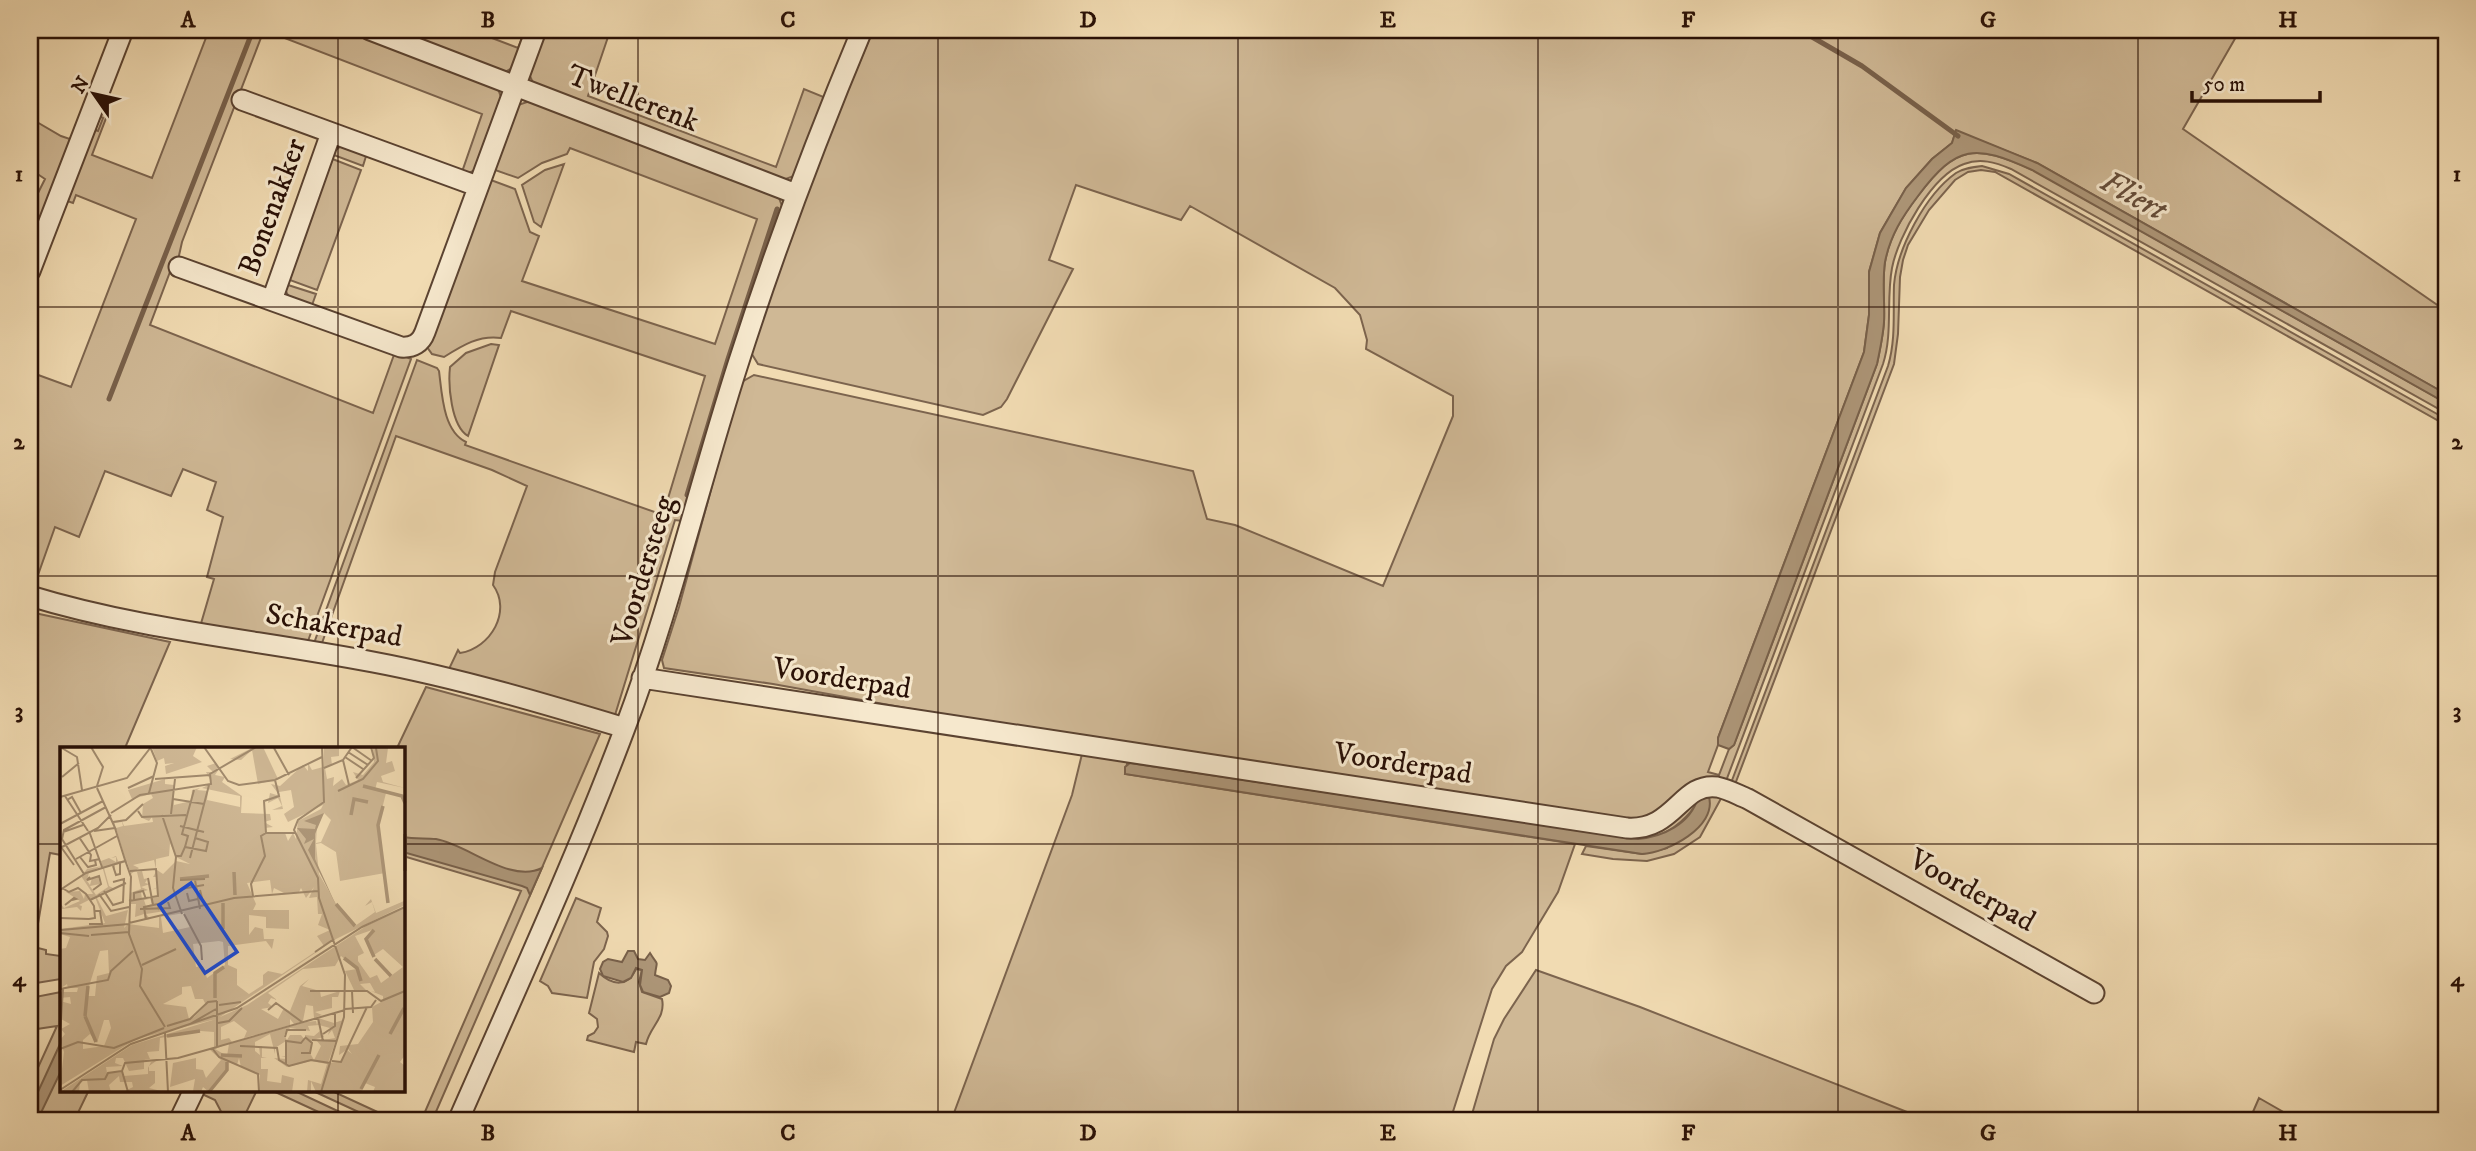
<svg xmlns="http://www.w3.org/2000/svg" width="2476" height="1151" viewBox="0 0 2476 1151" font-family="'IM FELL DW Pica',serif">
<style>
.green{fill:#cfb895;stroke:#7c644e;stroke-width:2}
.water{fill:#ad9678;stroke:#78604a;stroke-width:2}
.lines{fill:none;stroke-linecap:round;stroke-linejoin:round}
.stream{stroke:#78604a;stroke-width:5}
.minor-casing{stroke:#5b4331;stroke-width:23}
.minor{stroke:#f6e8cd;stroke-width:19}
.grid{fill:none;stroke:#291006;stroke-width:2;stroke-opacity:0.55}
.labels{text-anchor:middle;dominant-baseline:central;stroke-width:6;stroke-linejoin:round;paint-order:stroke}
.street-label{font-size:30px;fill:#291006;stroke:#f6e8cd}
.water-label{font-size:32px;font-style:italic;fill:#644c39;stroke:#f6e8cd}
.inset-river{fill:none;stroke:#ad9678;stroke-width:3.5}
.inset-road{fill:none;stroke:#a18a6d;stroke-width:2}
.view{fill:#1d4ed8;fill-opacity:0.15;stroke:#1d4ed8;stroke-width:3.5}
.inset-edge{fill:none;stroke:#291006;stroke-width:3.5}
.neatline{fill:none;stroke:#291006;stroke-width:2.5}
.grid-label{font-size:23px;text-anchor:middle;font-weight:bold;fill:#291006}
</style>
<rect width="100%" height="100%" fill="#f1dbb2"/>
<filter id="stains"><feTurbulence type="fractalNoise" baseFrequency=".00286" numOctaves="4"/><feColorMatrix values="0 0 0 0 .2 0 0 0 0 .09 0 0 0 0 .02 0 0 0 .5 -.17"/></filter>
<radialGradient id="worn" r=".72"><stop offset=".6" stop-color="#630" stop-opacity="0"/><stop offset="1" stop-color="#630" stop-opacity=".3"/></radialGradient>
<!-- green -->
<path class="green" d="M 209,30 L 351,30 L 491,84 L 498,89 L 501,97 L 475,170 L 469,173 L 462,172 L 482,114 L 264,30 L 182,242 L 178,260 L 170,272 L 150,325 L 373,413 L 395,352 L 411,359 L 308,641 L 200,627 L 214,579 L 207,577 L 223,517 L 207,510 L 216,482 L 183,469 L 171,496 L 105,471 L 79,537 L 55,527 L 33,589 L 30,588 L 30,372 L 71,387 L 136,219 L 76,195 L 73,203 L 64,200 L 92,129 L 98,131 L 103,118 L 97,115 L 99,109 L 108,113 L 92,155 L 152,178 Z
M 387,30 L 471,30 L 518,48 L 525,30 L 528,30 L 514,67 L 505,72 Z
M 549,30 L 568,37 L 595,33 L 608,37 L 588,96 L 776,167 L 804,89 L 826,98 L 794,176 L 783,180 L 534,85 L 529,74 L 542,31 Z
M 873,30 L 2240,30 L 2183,129 L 2446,311 L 2446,394 L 2037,163 L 1956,131 L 1952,143 L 1932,159 L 1906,188 L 1880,233 L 1869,272 L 1869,315 L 1864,352 L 1718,738 L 1718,745 L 1708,772 L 1719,775 L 1729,749 L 1734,745 L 1877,364 C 1880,350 1883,336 1884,322 C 1885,302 1882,282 1885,262 C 1890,236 1902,217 1918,196 C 1957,144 1975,144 2033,170 L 2446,403 L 2446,413 L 2011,169 C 1995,162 1980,158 1964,164 C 1932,175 1898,236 1892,268 C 1886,300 1893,333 1883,364 L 1726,781 L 1657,816 L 1624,823 L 1049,734 L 773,684 L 664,668 L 662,660 L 679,607 L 740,383 L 754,375 L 1193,471 L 1207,519 L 1235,525 L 1383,586 L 1453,416 L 1453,396 L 1366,349 L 1367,340 L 1360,315 L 1335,288 L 1190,206 L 1181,220 L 1076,185 L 1049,260 L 1073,269 L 1007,399 L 1001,407 L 983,415 L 758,364 L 750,351 L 829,135 Z
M 533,100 L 779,198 L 782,206 L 682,521 L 675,520 L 615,715 L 448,671 L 458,650 L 460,653 C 491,648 512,611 493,585 L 495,572 L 527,486 L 492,470 L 396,436 L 322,643 L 313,646 L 417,360 L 437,368 L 439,371 C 442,394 443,431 466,442 L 465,445 L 663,515 L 705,376 L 511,311 L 501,338 C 479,335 463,345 444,357 L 432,354 L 427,347 L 491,180 L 515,189 L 530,232 L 539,236 L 522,281 L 715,344 L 757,219 L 570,148 L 567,154 L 542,163 L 518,178 L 495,170 L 494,168 L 518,105 Z
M 30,118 L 61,136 L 73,140 L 34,241 L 30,238 L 30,209 L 45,179 L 30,169 Z
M 341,146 L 367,153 L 363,166 L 331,154 Z
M 330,158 L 361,170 L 317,290 L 287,279 Z
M 564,164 L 541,227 L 534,222 L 522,185 L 545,170 Z
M 1982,166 L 2009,174 L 2446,419 L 2446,425 L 1995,172 L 1981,170 L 1968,172 L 1955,180 L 1929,210 L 1908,245 L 1903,260 L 1900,277 L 1898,334 L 1894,364 L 1734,787 L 1731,783 L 1888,366 C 1896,339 1893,313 1894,285 C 1897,249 1925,195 1956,173 C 1964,168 1973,167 1982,166 Z
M 285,284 L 316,294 L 311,308 C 298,302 285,301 285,284 Z
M 491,344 L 499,345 L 468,436 C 451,426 448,385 450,367 L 466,353 Z
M 30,612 L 170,642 L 125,748 L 61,748 L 61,855 L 50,853 L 34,947 L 46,950 L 46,954 L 60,956 L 61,954 L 61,979 L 30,984 Z
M 426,687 L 600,734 L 432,1121 L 421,1121 L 521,891 L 403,856 L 402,748 L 397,748 Z
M 1083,750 L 1580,829 L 1580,831 L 1127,764 L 1125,774 L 1575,844 L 1558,892 L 1522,952 L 1506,966 L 1492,989 L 1450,1121 L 951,1121 L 1072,795 Z
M 1724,793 L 1700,837 L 1674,854 L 1647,861 L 1613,859 L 1582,854 L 1586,846 L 1642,854 L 1667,848 L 1696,805 C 1664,848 1635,839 1589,832 L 1588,830 L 1629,832 L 1693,796 Z
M 576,898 L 601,908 L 597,922 L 607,932 L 608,936 L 604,949 L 594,962 L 587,998 L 552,993 L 548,986 L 540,981 Z
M 636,969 L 642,970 L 639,982 L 642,992 L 662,999 C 666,1018 650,1026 646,1044 L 636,1042 L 634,1052 L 587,1040 L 588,1036 L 594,1033 L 598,1027 L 597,1019 L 589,1013 L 599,973 C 613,986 628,987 636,969 Z
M 1536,970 L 1640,1007 L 1930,1121 L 1470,1121 L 1494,1039 L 1504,1019 Z
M 61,992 L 61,1090 L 89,1090 L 74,1121 L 30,1121 L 30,1085 L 57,1026 L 30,1030 L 30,998 Z
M 201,1090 L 257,1090 L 242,1121 L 226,1121 L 215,1100 L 202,1094 Z
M 271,1090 L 293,1090 L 359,1121 L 338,1121 Z
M 311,1090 L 330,1090 L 397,1121 L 378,1121 Z
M 2259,1098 L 2294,1118 L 2299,1121 L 2249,1121 Z"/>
<!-- water -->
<path class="water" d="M 1956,130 L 2037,163 L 2446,394 L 2446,403 L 2032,170 C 1975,144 1957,144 1918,196 C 1902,217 1890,236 1885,262 C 1882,282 1885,302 1884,322 C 1883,336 1880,350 1877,364 L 1734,745 L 1729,749 L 1718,745 L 1718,738 L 1864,352 L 1869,315 L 1869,272 L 1880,233 L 1906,188 L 1932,159 L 1952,143 Z
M 1130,763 L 1638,839 C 1663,837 1690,824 1698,798 L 1709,797 C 1717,827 1667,853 1642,854 L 1125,774 L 1125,767 Z
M 403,837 C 414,839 425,838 436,839 C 467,844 510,884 542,868 L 530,895 L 527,888 L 522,886 L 403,852 Z
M 628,951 L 634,951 L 638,959 L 645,960 L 650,953 C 659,968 657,958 655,975 L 668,980 L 671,986 L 669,993 L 660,997 L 643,992 L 640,985 L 642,970 L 636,968 L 631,978 L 623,982 L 603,976 L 600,969 L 603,962 L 608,959 L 622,962 Z
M 61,1042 L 61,1071 L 37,1121 L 30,1121 L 30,1109 Z"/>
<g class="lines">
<!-- stream -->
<path class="stream" d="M 1800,30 L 1862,66 L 1958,136
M 109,399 L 253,30
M 687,495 L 728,359 L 777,209"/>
<!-- minor casing -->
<g class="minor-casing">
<path id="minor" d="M 370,30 L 796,194
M 242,100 L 477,186
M 179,267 L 401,347 C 413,348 421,343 425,332 L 536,30
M 30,271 L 123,30
M 272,300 L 331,133
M 30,596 C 141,630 259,640 373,662 C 458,678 542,703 625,728
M 642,678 L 1627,828 C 1675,831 1681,782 1717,787 C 1728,789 1738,795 1748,799 L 2094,993
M 179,1121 L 194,1090
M 458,1121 C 515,991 575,861 625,728 C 670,609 699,485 738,364 C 774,251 816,140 862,30"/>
</g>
<!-- minor -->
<use href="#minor" class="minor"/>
</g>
<!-- grid -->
<path class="grid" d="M 338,30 L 338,748M 638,30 L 638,1121M 938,30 L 938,1121M 1238,30 L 1238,1121M 1538,30 L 1538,1121M 1838,30 L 1838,1121M 2138,30 L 2138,1121M 30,307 L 2446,307M 30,576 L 2446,576M 30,844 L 61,844M 402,844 L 2446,844M 338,1090 L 338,1121"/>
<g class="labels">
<!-- street labels -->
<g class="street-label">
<text transform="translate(633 99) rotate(21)">Twellerenk</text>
<text transform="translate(273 207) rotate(-70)">Bonenakker</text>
<text transform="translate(644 571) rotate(-73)">Voordersteeg</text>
<text transform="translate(334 626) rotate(10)">Schakerpad</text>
<text transform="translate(842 679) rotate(9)">Voorderpad</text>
<text transform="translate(1403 764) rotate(9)">Voorderpad</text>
<text transform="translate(1972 891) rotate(29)">Voorderpad</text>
</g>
<!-- water labels -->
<g class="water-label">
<text transform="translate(2133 196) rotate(29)">Fliert</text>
</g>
</g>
<!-- overview -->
<g transform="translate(60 747)">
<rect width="345" height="345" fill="#f1dbb2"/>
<path d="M 92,0 L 137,0 L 133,9 L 142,15 L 106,27 L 105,19 L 114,16 L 105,17 L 104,11 L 97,14 ZM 194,0 L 203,0 L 218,32 L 198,37 L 192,3 L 181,13 L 170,12 ZM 264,0 L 279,0 L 279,9 L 271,10 L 272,18 L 265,21 L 267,32 L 274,30 L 273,39 L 282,32 L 286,38 L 298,33 L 293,25 L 303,28 L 314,15 L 313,1 L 328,1 L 326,16 L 332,14 L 335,24 L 321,29 L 323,35 L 345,41 L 317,35 L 315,43 L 343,49 L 345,56 L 343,50 L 326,46 L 318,78 L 325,126 L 280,134 L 276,105 L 261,96 L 256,97 L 259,127 L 279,162 L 295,179 L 315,165 L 312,155 L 305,159 L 311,152 L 316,166 L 344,154 L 345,158 L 276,192 L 160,270 L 187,258 L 306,179 L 345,161 L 345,308 L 340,315 L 345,319 L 345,345 L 313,345 L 315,340 L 305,336 L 301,345 L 256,345 L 251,334 L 251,345 L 247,345 L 248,333 L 261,337 L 267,317 L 251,314 L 227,320 L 214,311 L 226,312 L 227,319 L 226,310 L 221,309 L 226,309 L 226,294 L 215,301 L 215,307 L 210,287 L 195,295 L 195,304 L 200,308 L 199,299 L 202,299 L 202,310 L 207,310 L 201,311 L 201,322 L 208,322 L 207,334 L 221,336 L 222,328 L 234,331 L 232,345 L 199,345 L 200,328 L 181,320 L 179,311 L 177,318 L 168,315 L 167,324 L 149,345 L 143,340 L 141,345 L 133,344 L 135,332 L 110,340 L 113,316 L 136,311 L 136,322 L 143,323 L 146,331 L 161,313 L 149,302 L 162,298 L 154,300 L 154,285 L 141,284 L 100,291 L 99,304 L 87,305 L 90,312 L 84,313 L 84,322 L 69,324 L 63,311 L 56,311 L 55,316 L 63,319 L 46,320 L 47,326 L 62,325 L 64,329 L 88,327 L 88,321 L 91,315 L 99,312 L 89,319 L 89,324 L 95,324 L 95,336 L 89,341 L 105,345 L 63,345 L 73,340 L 72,335 L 60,335 L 59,329 L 49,338 L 51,345 L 29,345 L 27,333 L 20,335 L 19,345 L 0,345 L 72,298 L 156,272 L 76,292 L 0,339 L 4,305 L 0,293 L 5,287 L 1,282 L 10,277 L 1,272 L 0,281 L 0,254 L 11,257 L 10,250 L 0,251 L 0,245 L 17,245 L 18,241 L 8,241 L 7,237 L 1,241 L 0,202 L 6,201 L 10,190 L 0,187 L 0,182 L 45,176 L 35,150 L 19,158 L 22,159 L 21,164 L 17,160 L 2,162 L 0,156 L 4,161 L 20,154 L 6,145 L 20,144 L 24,152 L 25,147 L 33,147 L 21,129 L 27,122 L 42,119 L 41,114 L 49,111 L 56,115 L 56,110 L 51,111 L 56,109 L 58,114 L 66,114 L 56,81 L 63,79 L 62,75 L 55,76 L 55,80 L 54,75 L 62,74 L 64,79 L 93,75 L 92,70 L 89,74 L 82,71 L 83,57 L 93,51 L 91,47 L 72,52 L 68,43 L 105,32 L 105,37 L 114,38 L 114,58 L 131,54 L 132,43 L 140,41 L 137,43 L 148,44 L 147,53 L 180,60 L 180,49 L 142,41 L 152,36 L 146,25 L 153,25 L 147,19 L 156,16 L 159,22 L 155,28 L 165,30 L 162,35 L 182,49 L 181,66 L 210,67 L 211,73 L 204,75 L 213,80 L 205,81 L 205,86 L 225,86 L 228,94 L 233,86 L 236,92 L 238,74 L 261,62 L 263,58 L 228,75 L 224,67 L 234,60 L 231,43 L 219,45 L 223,62 L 212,63 L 222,59 L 218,51 L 208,56 L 210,46 L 220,49 L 211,37 L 220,39 L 243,18 L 248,24 L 248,16 L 252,23 L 263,20 L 263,56 ZM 264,66 L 271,73 L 261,95 L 256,96 L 257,78 ZM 110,96 L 116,110 L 130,117 L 116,114 L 103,127 L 97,123 L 93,130 L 97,130 L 98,140 L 91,143 L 97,141 L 98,150 L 90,151 L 92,157 L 86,159 L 84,153 L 89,152 L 82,152 L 81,145 L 88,143 L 81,140 L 90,137 L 85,136 L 88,131 L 84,132 L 82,124 L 77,125 L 81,142 L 70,146 L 69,157 L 76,157 L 75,170 L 84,167 L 85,173 L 90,172 L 86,167 L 105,164 L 106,169 L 99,170 L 99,181 L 68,177 L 64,181 L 68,163 L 46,169 L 36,149 L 55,142 L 49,139 L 44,121 L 53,118 L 55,123 L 55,118 L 67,115 L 71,127 L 79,121 L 73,118 L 94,113 L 96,122 L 96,112 L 109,109 ZM 42,119 L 48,140 L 36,148 L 30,139 L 40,137 L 38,130 L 32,131 L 30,138 L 27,134 L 29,125 ZM 210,133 L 212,147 L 214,141 L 224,146 L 239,145 L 241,141 L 246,151 L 254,140 L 249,151 L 257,150 L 258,167 L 262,167 L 258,178 L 270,183 L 257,189 L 264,199 L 222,227 L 208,224 L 203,228 L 203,238 L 189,247 L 177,238 L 177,222 L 168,218 L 168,199 L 206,194 L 212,202 L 214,192 L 204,192 L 203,182 L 195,180 L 189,188 L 189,168 L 206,170 L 206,181 L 229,182 L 229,163 L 193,163 L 196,157 L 187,136 ZM 124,166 L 130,180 L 103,186 L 101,170 ZM 312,183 L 306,192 L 314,208 L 323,202 L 343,220 L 321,236 L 317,228 L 310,231 L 298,214 L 298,209 L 304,206 L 295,189 ZM 159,194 L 163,195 L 165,218 L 147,231 L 143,219 L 136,220 L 133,197 ZM 48,203 L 49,226 L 37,229 L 35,249 L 26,249 L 40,204 ZM 281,209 L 297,222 L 285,224 L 294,243 L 307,244 L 300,237 L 310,236 L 315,245 L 311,244 L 323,249 L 323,254 L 312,260 L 313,275 L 298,297 L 280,299 L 279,308 L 288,302 L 292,307 L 287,303 L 281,315 L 268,316 L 283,273 L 274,276 L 258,271 L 247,274 L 258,272 L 257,278 L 256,274 L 246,275 L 169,297 L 167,309 L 155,302 L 172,295 L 169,291 L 161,293 L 161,280 L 174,274 L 187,284 L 184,291 L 230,278 L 230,272 L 234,277 L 243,274 L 246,258 L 253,259 L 254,271 L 262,268 L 255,265 L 272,261 L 272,250 L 278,250 L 280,244 L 261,250 L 260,244 L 242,239 L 249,232 L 240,239 L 230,264 L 224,261 L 218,272 L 201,262 L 213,260 L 208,256 L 211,251 L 217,253 L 208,246 L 243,222 L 275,219 ZM 131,239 L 135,252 L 143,252 L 146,258 L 134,270 L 129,272 L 126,260 L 103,257 L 122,247 L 122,240 ZM 44,273 L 49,273 L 51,281 L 44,299 L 23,302 L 23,293 L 30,287 L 37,296 ZM 259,278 L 270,281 L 268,288 L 272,283 L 275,291 L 257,294 L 261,299 L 254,313 L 250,306 L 252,293 L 264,290 L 261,283 L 254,289 L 245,288 L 245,293 L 241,288 L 230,288 L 227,293 L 224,288 L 230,281 L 250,284 L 248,279 Z" fill="#cfb895" fill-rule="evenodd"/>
<path d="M 264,66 L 255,87 L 255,112 L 275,156 L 248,103 L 254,92 L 244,97 L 246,92 L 237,81 L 255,82 L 256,78 L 244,74 Z" fill="#ad9678"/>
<path class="inset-river" d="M 303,39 L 342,49 L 345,56M 323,59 L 318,78 L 328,156M 291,68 L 294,52 L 308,55M 345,87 L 345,124M 174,125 L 175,148M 120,132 L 149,129M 276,157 L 295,179M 163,182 L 163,156M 314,183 L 306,192 L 314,210M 284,211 L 297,221 L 301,234M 315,212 L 331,229M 155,251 L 155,226 L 164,220M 25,269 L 28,239M 25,269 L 36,295M 330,287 L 344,261M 107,289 L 140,284M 161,308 L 182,309M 301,342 L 319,308M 149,345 L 167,323 L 167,315"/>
<path class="inset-road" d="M 0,0 L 17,10 L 22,43M 31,0 L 43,20 L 37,39M 144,0 L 168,34 L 179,38 L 215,33 L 262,10M 292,0 L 312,14M 214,1 L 229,28M 288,5 L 308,18M 285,10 L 303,22M 283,13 L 289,38M 264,21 L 283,13 L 292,0M 2,30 L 19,16M 296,31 L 314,11 L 311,0M 95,32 L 150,28M 37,41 L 56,83M 68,41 L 94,29M 278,44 L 303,32 L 318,14 L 316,1M 89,46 L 97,16 L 91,2M 5,49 L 28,84M 0,50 L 67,31 L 91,0M 113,52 L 144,57M 7,53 L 12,50 L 21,66M 78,64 L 82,70 L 126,68M 51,66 L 80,48 L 151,37 L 150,27 L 196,0M 111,67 L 115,32M 102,68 L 116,110 L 113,141 L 122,167M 53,75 L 66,73 L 83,57M 0,77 L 43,54M 120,79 L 144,85M 55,81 L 65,113M 29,84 L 42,120M 34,84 L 55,81M 3,85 L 23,78M 206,86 L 204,54 L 219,49 L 215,33M 206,86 L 235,86M 19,90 L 31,108 L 30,114 L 40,112M 1,100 L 14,118M 125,100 L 146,104 L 148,95 L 135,91M 0,101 L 38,81 L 51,68M 115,109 L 121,109 L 125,100 L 128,89 L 122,87 L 134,43M 20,110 L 28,120 L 36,118 L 35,113M 64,110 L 71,130 L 69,187 L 82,222 L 80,239 L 105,280M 130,111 L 149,38M 16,112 L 57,89M 53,119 L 56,128 L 60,127 L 60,116M 24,127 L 2,92 L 4,83 L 46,60M 30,130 L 27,133 L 39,129 L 41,137 L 33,143M 88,131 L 93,158M 120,133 L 145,132M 135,133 L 140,162M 2,141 L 9,145 L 18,141 L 26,147 L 34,159 L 35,171 L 29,172M 121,142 L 144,138M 0,143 L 26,126 L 65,114M 44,144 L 53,158 L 63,155 L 64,132 L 53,135M 127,146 L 129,154 L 142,151 L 140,143M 39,147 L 51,164 L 69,160M 193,149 L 191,137 L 205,109 L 201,89 L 206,86M 30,153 L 66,136M 74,153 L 74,146 L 83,144 L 86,152M 69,154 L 98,149 L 96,122 L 70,124M 9,155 L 5,158 L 14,151 L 16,152 L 12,153M 80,162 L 110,161 L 108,155M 124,167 L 141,199 L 142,213M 0,171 L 29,172M 86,173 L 84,160 L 98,157 L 99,163M 69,176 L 174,151 L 258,144M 29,177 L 42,177 L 40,164 L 34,164M 1,183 L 69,177M 0,186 L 29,189M 31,188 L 69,185M 255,205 L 274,192M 82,218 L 116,202M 0,242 L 48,233 L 51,224 L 73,204M 250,244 L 307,244 L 321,254 L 345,244M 292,244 L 293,266M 157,254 L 157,300 L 285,263M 159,258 L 181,255M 285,262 L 311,260 L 316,253M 208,263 L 216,256 L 242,275M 258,271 L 263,294M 158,276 L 169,274 L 182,261M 130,277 L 156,262M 107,279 L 130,272 L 148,255 L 157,254M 105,286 L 108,345M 0,287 L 3,242M 263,287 L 275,279 L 275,265M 225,290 L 227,283 L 246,283M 252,293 L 276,294M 180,299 L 217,301 L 219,313 L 229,319 L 251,313 L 270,316M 152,301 L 159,310 L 198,327 L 199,345M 0,302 L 18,295 L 54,301 L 104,281M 241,306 L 250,306 L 252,296 L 245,290M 272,314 L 281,315 L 307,260M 226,318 L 226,294 L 241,296 L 245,291M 0,343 L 71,297 L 177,261 L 302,180 L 345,160M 12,345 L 22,333 L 45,332 L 48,326 L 62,324M 68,345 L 62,324 L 65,316 L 118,311 L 157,300M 261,345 L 284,270 L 285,228 L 259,151 L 258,131 L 234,83 L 238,73 L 264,55 L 262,0"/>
<path class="view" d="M 131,136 L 177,205 L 145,226 L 99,158 Z"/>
<rect width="345" height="345" class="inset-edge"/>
</g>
<!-- margin -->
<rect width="2476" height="1151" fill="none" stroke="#f1dbb2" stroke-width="77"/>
<!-- north arrow -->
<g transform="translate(94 94) rotate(304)" stroke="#f6e8cd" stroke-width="5" paint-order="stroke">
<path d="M0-5L12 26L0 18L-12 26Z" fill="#291006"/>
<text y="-10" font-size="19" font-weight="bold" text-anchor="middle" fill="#291006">N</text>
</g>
<!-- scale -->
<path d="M2192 91v10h128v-10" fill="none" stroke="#291006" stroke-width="3.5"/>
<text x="2203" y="91" font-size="21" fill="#291006" stroke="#f6e8cd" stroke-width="5" paint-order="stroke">50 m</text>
<rect x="38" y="38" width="2400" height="1074" class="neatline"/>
<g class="grid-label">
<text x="188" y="27">A</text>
<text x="488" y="27">B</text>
<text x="788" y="27">C</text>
<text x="1088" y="27">D</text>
<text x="1388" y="27">E</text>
<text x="1688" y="27">F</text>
<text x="1988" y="27">G</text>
<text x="2288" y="27">H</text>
<text x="19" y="181">1</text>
<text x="2457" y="181">1</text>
<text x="19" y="449">2</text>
<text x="2457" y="449">2</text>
<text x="19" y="718">3</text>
<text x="2457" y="718">3</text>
<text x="19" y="986">4</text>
<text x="2457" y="986">4</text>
<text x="188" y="1140">A</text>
<text x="488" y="1140">B</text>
<text x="788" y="1140">C</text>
<text x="1088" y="1140">D</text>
<text x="1388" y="1140">E</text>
<text x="1688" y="1140">F</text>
<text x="1988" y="1140">G</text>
<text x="2288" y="1140">H</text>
</g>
<rect width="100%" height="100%" filter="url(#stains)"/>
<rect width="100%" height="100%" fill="url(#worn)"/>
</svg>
